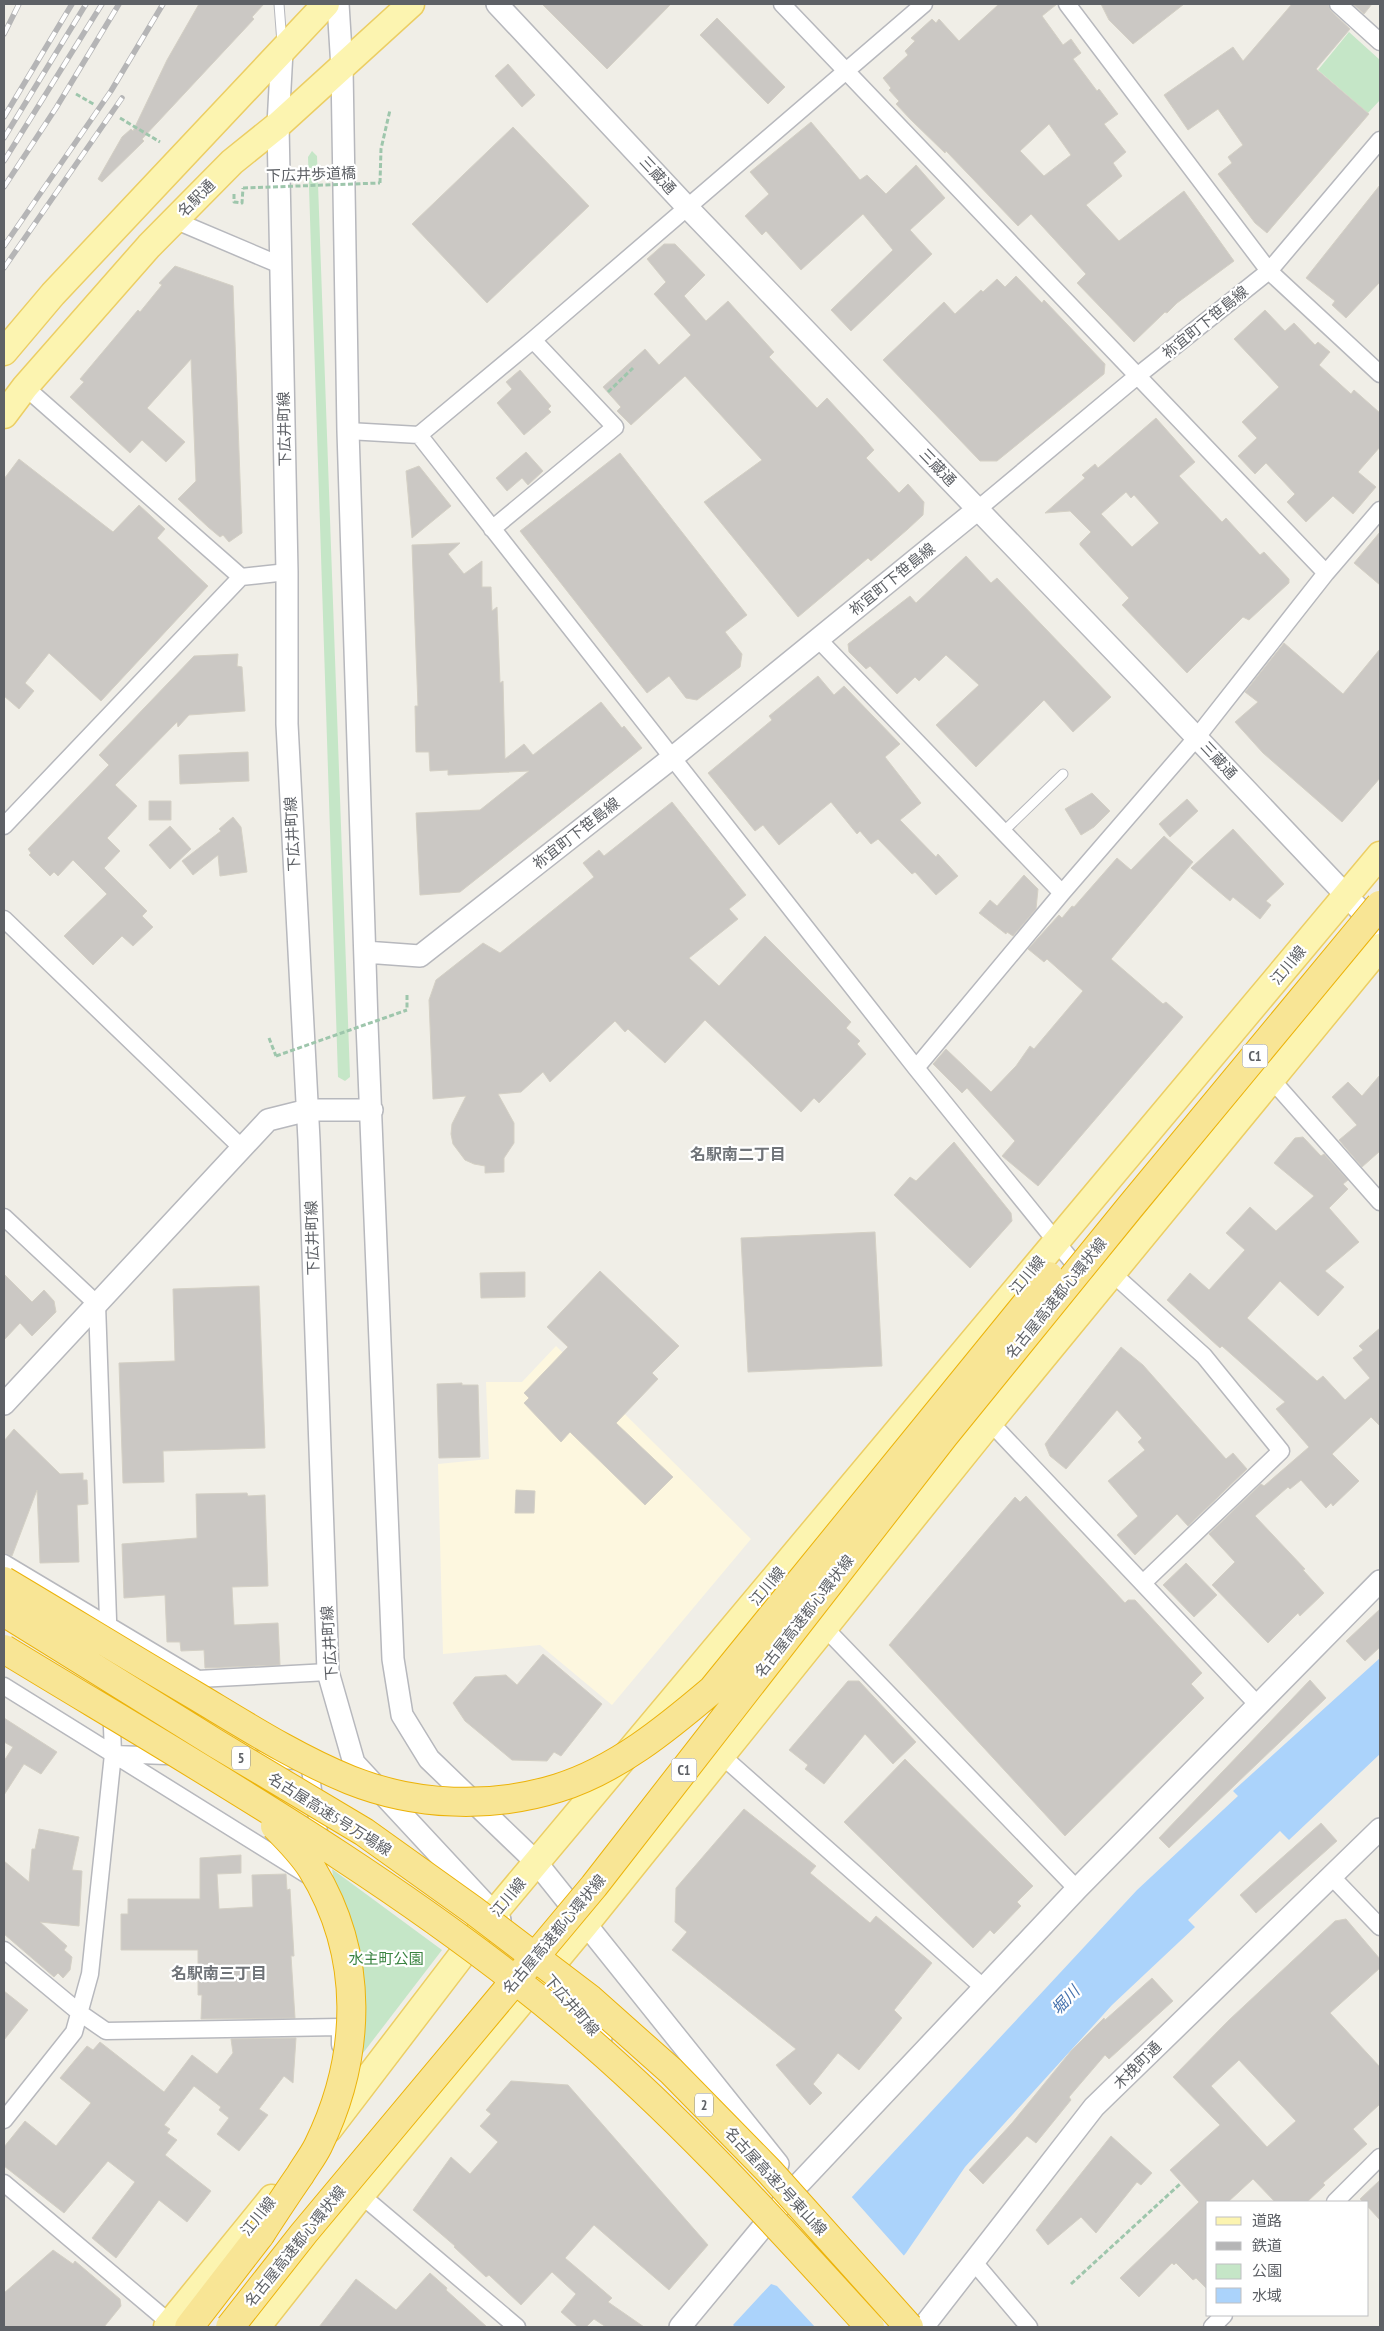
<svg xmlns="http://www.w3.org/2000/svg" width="1384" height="2331" font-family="'PT Sans Narrow','Noto Sans JP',sans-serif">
  <rect width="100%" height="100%" fill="#f0eee7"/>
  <path fill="#fdf7df" d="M556,1346l195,193 -139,166 -72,-60 -97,9 -5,-190 51,-5 -3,-77h36z"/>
  <path fill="#c5e6c7" d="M1349,32l31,28v40l-12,13 -50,-43z
    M312,151l5,5 33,921 -5,4 -7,-4 -30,-920z
    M332,1869l110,81 -82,107z"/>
  <path fill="#abd3fb" d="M1380,1658v96l-91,86 -9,-9 -92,89 7,7 -83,78 -147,162 -59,86 -64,74h-107l-2,-2 404,-435 101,-94 -5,-5z"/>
  <path fill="#f0eee7" d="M850,2195l56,63 -60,69h-31l-38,-41 -9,-3z"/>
  <path fill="#cbc8c4" stroke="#d4d0c5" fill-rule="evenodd" d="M199,4h65l-12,13 2,2 -112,120 2,2 -42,41 -4,-3 24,-42 9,-8 2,2 34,-71z
    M542,4h129l-64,65z
    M999,4h58l-15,12 21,29 8,-6 10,14 -8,6 24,32 2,-2 19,25 -14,10 22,28 -13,11 9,13 -36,29 33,36 65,-50 50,70 -57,42 -10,10 -2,-1 -31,30 -57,-59 9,-9 -55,-60 -13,12 -72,-75 -1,2 -34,-33 -15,-16 3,-3 -10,-11 2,-2 -8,-10 25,-23 -3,-4 10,-10 -4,-3 21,-19 4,4 3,-4 20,22zM1049,124l22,31 -27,21 -24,-25z
    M1101,4h83l-51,40 -24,-24z
    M1292,4h36l3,7 19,18 -34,40 53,45 -102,119 -12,-10 -37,-49 14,-11 -4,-6 15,-12 -25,-36 -30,21 -24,-35 69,-48 10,14z
    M1353,4h19l-8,10z
    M717,18l68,69 -17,17 -68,-69z
    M508,64l27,31 -13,12 -27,-31z
    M811,122l49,58 7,-5 19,19 30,-29 29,33 -35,32 22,24 -81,77 -20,-21 62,-60 -30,-36 -62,56 -35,-39 -4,4 -17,-19 24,-22 -19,-22z
    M513,127l76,79 -102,97 -75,-79z
    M1380,185v97l-34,36 -14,-13 3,-4 -29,-23z
    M664,244h11l30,31 -21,21 22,25 22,-20 46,51 -5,5 48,51 10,-10 35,38 12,14 -8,8 33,35 9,-9 16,18 -1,13 -15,14 -37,32 -3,-3 -70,59 -94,-115 58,-42 -77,-84 -54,49 -14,-14 4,-4 -18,-20 42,-38 14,16 32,-30 -37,-41 12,-12 -19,-23z
    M175,266l58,20 9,247 -13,9 -6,-7 -3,2 -12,-10 -30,-28 18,-18 -5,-122 -44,49 38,34 -19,20 -24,-22 -12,13 -60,-56 14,-15 -4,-3 58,-69 2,2 22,-27 -3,-2z
    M1016,276l26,27 2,-3 61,64 -1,10 -107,87h-17l-97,-101 61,-58 11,12 26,-24 2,2 14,-13 8,8z
    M1265,310l20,21 9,-8 21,22 3,-3 12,10 -11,13 32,29 3,-4 26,23v34l-22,25 18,15 -23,27 -20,-18 -27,26 -19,-20 8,-8 -29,-31 -11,11 -17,-18 19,-18 -15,-16 37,-35 -45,-48z
    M520,370l31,36 -3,3 3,3 -27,23 -27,-32 15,-14 -6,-7z
    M1156,418l39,44 -16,14 43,46 4,-4 34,37 4,-3 25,27v4l-40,37 -6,-3 -56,56 -65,-68 7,-7 -49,-53v-2l11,-11 -21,-21 -25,2 40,-35 -3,-3 13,-11 3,4zM1126,492l5,6 3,-3 25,28 -27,24 -31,-33z
    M526,452l17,19 -15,14 -6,-7 -15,13 -11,-13z
    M620,453l127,162 -22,17 17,22 -2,13 -43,33 -11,-2 -17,-22 -22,17 -127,-162z
    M19,459l94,73 26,-27 26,24 -8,9 51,48 -107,115 -52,-48 -24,30 9,8 -15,18 -15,-13v-217z
    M419,466l32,40 -39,32 -6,-67z
    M1380,532v53l-26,-22z
    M460,543l-12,11 16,20 18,-13v26h9l1,24 5,-4 3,76 3,-2 2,78 19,-15 9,11 68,-53 21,26 2,-2 18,22 -182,144 -40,3 -4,-82 64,-3 49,-39 -81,4v-5l-18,1 -1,-19h-13l-1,-46h3l-6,-161z
    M966,556l25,27 6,-5 114,119 -38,35 -29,-32 -68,67 -40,-42 43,-40 -33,-30 -27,26 -4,-4 -18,17 -27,-28 -4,3 -17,-17 -1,-8 62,-48 6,7z
    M1284,643l59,51 37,-45v129l-38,44 -79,-69 -28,-31 23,-20 -13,-10z
    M238,654l-1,12 5,1 3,44 -56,4 -11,12 -1,-5 -62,63 22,21 -30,32 13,13 -16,17 43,43 -5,5 11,11 -20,19 -11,-10 -29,29 -29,-29 43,-42 -34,-34 -15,16 -4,-4 -4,4 -21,-21 2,-2 -3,-4 81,-84 -10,-10 95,-99z
    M818,676l16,19 10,-9 56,58 -15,13 36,46 -21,17 36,37 2,-3 20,22 -22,19 -21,-23 -3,2 -34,-35 -7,5 -11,-13 -3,3 -26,-32 -52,43 -16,-20 -8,6 -47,-58 64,-53 -3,-4z
    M248,752l1,29 -69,3 -1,-29z
    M1092,793l18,18 -16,16 -13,8 -16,-26z
    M1187,799l11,12 -28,26 -11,-13z
    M149,801h22v19h-22z
    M672,802l74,93 -17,14 9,10 -49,39 30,28 46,-50 86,86 -5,6 14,13 -3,3 9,10 -47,49 -5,-5 -13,14 -96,-92 -40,43 -37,-34 -3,3 -10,-11 -65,61 -7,-10 -22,20 -23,2 16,29v20l-10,15v14l-19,1v-7l-11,-2 -9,-4 -12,-16 -2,-10 1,-10 14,-28 -33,3 -4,-99 7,-20 47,-37 17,10 94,-76 -11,-14 16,-13 5,6z
    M233,817l8,10 6,45 -27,4 -2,-21 -25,20 -11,-14 39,-30 -2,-2z
    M170,826l21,23 -21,20 -21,-24z
    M1233,829l51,55 -18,17 5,4 -11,14 -27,-22 -3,4 -39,-33z
    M1164,836l29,26 -82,97 52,45 3,-2 17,15 -145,169 -36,-30 13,-15 -48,-53 -5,5 -29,-29 13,-15 45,43 25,-26 14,-20 4,3 49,-58 -36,-32 -3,3 -16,-13 31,-34 3,3 10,-12 2,1 43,-49 14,12z
    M1024,875l14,14 -2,20 -23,27 -6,-4 -1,2 -27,-21 11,-13 7,6z
    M1380,1075v76l-18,16 -23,-27 18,-15 -25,-28 16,-15 14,14z
    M1303,1137l18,19 3,-2 24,26 -5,4 5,5 -19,19 30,34 -34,29 19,16 -26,29 -38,-35 -33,37 70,63 6,-5 22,24 25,-22 -17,-20 10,-8 -4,-4 21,-18v98l-9,-9 -39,37 27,27 -26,25 -2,-3 -5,5 -25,-28 -11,9 -2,-2 -33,29 50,53 -2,1 21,23 -24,23 -2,-3 -30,30 -56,-58 23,-23 -26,-28 52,-50 3,2 45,-39 -33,-38 9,-7 -63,-56 -2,2 -53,-48 23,-27 19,17 36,-40 -19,-17 24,-26 26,24 38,-35 -40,-33 21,-25z
    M954,1142l57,71 1,8 -42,47 -76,-73 16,-18 6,4z
    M875,1232l7,134 -134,6 -7,-134z
    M600,1271l79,75 -27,27 6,6 -42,44 57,54 -28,28 -75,-73 -9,10 -37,-39 5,-5 -5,-5 44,-46 -21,-20z
    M525,1272v25l-44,1 -1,-25z
    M4,1274l28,28 12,-12 10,11 2,11 -24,24 -12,-13 -16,17z
    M259,1286l6,162 -102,3 1,31 -41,1 -4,-120 56,-2 -2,-72z
    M1121,1347l22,18 83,94 7,-6 14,16 -59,57 -11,-12 -42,41 -18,-20 21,-19 -30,-35 37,-31 -7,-8 4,-4 -25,-28 -51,59 -16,-13 -5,-12z
    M462,1383v2h16l2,72 -41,1 -2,-74z
    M14,1429l46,45 23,-1v7h4l1,24 -11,1 2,57 -39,1 -3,-73 -25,66 -8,-3v-112z
    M516,1490l19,1 -1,22h-19z
    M247,1493l1,3 17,-1 3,91 -36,1 2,38 44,-2 2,42 -75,3 -1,-18 -23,1 -1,-9h-13l-2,-47 -41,3 -2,-54 75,-6 -1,-44z
    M1026,1496l99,107 3,-3h7l67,73 -11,11 13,14 -139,138 -176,-191 126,-148 5,5z
    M1186,1563l31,32 -23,22 -31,-32z
    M1380,1609v38l-15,14 -19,-20z
    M543,1654l59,50 -41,52 -7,-4 -7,9 -35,-1 -47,-39 -12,-18 22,-26 31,-2 11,10z
    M1310,1680l16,18 -157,150 -10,-10z
    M848,1681h11l57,61 -23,22 -28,-30 -41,50 -19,-15 3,-4 -19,-15z
    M4,1718l53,34 -16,22 -17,-10 -20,31v-34l9,-14 -9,-5z
    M905,1759l128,127 -16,16 4,4 -27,28 -4,-4 -17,18 -129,-126z
    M744,1809l72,57 -6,7 60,50 6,-7 56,47 -38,47 8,8 -43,52 -21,-17 -25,31 9,9 -12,12 -34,-40 20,-16 -124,-99 15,-18 -12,-10 1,-34z
    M1321,1823l16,18 -81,72 -16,-18z
    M39,1829l40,8 -7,33 10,1 -3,55 -39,-4 27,24 -3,4 8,7 -2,13 -7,8 -5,-5 -4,4 -50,-43v-73l25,21 3,-33h3z
    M241,1855v18l-24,1 2,35 34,-2 -1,-32 34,-1 1,16 3,-1 4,67h-3l4,62 -94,1 1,-24h-4v-45h-77v-36h7v-15h72v-41z
    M1346,1919l34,40v9l-50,45 50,54v37l-27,25 14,15 -44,39 2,2 -18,17h-32l-22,-23 -25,23h-20v88l-12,-12 -3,2 -17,-17 -2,2 -2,-2 -33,34 -19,-19 79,-76 -29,-32 50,-45 -47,-48 56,-57 106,-99zM1239,2060l57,61 -29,26 -56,-61z
    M1152,1978l21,23 -64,58 -4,-4 -36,42 2,3 -35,43 -9,-7 -44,48 -14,-14 43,-47 59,-72 33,-33 1,2z
    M4,1991l24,19 -24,30z
    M296,2038l-3,45 -9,-7 -25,33 9,6 -29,36 -22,-17 12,-16 -10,-8 2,-3 -27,-21 -30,39 6,4 -3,4 10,7 -12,15 46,36 -24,31 -28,-22 -43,58 -24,-20 43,-56 -27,-21 -44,52 -60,-47v-19l21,-26 31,25 35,-43 -31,-25 27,-32 6,4 7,-8 64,50 28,-37 25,19 16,-21 -2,-14z
    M511,2081l57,4 140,160 -39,45 -75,-65 -29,33 47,40 -4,4 36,25h-38l-12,-8 -8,8h-8l-17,-15 15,-18 -24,-22 -31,33 -32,-30 -3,2 -32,-30 1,-1 -42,-36 38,-53 19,17 28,-32 -18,-16 11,-12 -5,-4z
    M1111,2136l41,37 -11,12 -4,-3 -41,51 -15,-16 -33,28 -12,-15z
    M1380,2180v40l-12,-13v-5h-5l-3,-3z
    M53,2250l20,14 2,-3 45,38 1,7 -17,21h-100v-34z
    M430,2273l17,15 -1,2 41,37h-168l37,-48 40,31z"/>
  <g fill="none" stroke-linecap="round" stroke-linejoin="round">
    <defs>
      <path id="service" d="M279,4l3,39
        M1003,832l60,-58"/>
      <path id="minor" d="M782,4l544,569
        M1067,4l202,267 111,103
        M1338,4l42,38
        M174,220l106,45
        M25,387l216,190
        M348,431l71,4 114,-95 391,-336
        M419,435l497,633 168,208
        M978,509l158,-132 133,-106 111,-131
        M492,529l123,-102 -82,-87
        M818,639l244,254
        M4,826l237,-249 46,-5
        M4,919l238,229
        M916,1068l146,-175 135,-156 129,-164 54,-63
        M1272,1080l108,122
        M4,1217l93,87 12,344
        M1112,1273l92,83 77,95 -138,132
        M990,1422l267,282
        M4,1563l194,116 130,-7
        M824,1627l253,262
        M4,1686l308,192
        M114,1754l185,7
        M721,1755l263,233
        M309,1762l12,84
        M1331,1876l49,51
        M4,1950l76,63 26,18 234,-4v18
        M4,2120l70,-88 16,-58 23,-220 -3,-81
        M4,2183l166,140
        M361,2195l156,132
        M1335,2202l45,-45
        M973,2261l56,66
        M1212,2327l12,-12"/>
      <path id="tertiary" d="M338,4l4,64 6,363 19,593 26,635 9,56 27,44 107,103 242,302
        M497,4l190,203 456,474 237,250
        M282,51l-4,74 9,447v152l22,416 19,532 26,91 146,157
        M365,952l55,4 252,-198 306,-249
        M4,1404l264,-284 40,-10h64
        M545,1975l56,63
        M680,2327l116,-140 281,-298 303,-308
        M923,2327l171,-220 286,-278"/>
      <path id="primary" d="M4,352l49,-58 273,-290
        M4,415l21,-28 124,-141 83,-84 46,-37 133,-121
        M329,2129l165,-216 886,-1058
        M167,2327l105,-129
        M257,2327l104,-132 224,-270 405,-503 390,-475"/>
      <path id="motorway" d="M189,2327l71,-92"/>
    </defs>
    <use href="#service" stroke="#b7b8bd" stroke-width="11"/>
    <use href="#minor" stroke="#b7b8bd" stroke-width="19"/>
    <use href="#tertiary" stroke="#b7b8bd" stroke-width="24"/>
    <use href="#primary" stroke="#ecce64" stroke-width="29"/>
    <use href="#motorway" stroke="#ecb30a" stroke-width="30"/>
    <path stroke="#9ec6ac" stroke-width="3" stroke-dasharray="5 2.5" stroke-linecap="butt" d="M76,94l19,11
      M120,118l40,24
      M380,183l1,-34 9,-39
      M234,194v8l8,1 1,-15
      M608,392l25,-24
      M407,995v15
      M269,1038l7,18
      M1071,2284l109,-100"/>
    <use href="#service" stroke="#fff" stroke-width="9"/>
    <use href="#minor" stroke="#fff" stroke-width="16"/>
    <use href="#tertiary" stroke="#fff" stroke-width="21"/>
    <use href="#primary" stroke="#fcf4b0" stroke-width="26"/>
    <use href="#motorway" stroke="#f8e595" stroke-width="28"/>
    <defs>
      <path id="rail" d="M4,34l15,-30
        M4,117l68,-113
        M4,138l82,-134
        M4,161l98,-157
        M4,187l52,-79 63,-104
        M4,246l107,-155 52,-87
        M4,268l118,-170"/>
    </defs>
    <use href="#rail" stroke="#b5b5b6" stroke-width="5.5"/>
    <use href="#rail" stroke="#fff" stroke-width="4" stroke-dasharray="11" stroke-linecap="butt"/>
    <defs>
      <path id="motorway-bridge" d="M4,1581c64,38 127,77 192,115 50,30 100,62 154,84 65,26 141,29 208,8 58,-18 108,-59 154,-98l337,-414
        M4,1612l211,131 149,89 109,78 117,89 81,72 99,101 139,155
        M4,1649c194,118 395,231 569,378 108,91 202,196 297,300
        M260,2235c13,-20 26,-40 40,-60 6,-10 13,-19 18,-29 44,-90 47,-190 -6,-277 -10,-16 -24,-30 -37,-43
        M230,2327l74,-94 290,-347 350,-450 186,-229 250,-302"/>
    </defs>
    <use href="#motorway-bridge" stroke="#ecb30a" stroke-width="30" stroke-linecap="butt"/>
    <path stroke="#9ec6ac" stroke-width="3" stroke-dasharray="5 2.5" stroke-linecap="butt" d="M243,188l137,-5
      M276,1056l131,-46"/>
    <use href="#motorway-bridge" stroke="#f8e595" stroke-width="28"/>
  </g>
  <g text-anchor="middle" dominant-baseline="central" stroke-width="4.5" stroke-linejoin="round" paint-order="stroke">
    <g fill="#fff" stroke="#8e9094" stroke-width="1">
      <rect x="1242.5" y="1044.5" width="25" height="23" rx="4"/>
      <rect x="232" y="1746.5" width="18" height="23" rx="4"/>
      <rect x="671.5" y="1758.5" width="25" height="23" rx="4"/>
      <rect x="695" y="2093.5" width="18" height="23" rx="4"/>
    </g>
    <g font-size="14" font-weight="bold" fill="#5e6166">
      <text x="1255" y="1056">C1</text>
      <text x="241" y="1758">5</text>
      <text x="684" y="1770">C1</text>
      <text x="704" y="2105">2</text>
    </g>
    <g font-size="15" fill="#5e6166" stroke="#fff">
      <text transform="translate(311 174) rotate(-2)">下広井歩道橋</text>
      <text transform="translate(658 175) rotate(47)">三蔵通</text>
      <text transform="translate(196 198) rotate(-45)">名駅通</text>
      <text transform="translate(1205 322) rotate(-39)">祢宜町下笹島線</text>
      <text transform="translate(284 429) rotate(-91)">下広井町線</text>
      <text transform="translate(938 467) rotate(46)">三蔵通</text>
      <text transform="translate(892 579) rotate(-39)">祢宜町下笹島線</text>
      <text transform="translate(1219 760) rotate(47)">三蔵通</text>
      <text transform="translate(576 833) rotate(-38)">祢宜町下笹島線</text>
      <text transform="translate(292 834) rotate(-93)">下広井町線</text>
      <text transform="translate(1288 965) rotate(-50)">江川線</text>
      <text transform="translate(312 1238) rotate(-92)">下広井町線</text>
      <text transform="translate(1027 1275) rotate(-50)">江川線</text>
      <text transform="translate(1056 1298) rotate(-51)">名古屋高速都心環状線</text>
      <text transform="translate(767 1586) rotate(-50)">江川線</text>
      <text transform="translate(804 1616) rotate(-52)">名古屋高速都心環状線</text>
      <text transform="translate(329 1643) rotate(-94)">下広井町線</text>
      <text transform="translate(330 1814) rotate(32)">名古屋高速5号万場線</text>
      <text transform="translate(508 1897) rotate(-50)">江川線</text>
      <text transform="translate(554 1934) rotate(-50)">名古屋高速都心環状線</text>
      <text transform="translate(572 2005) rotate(49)">下広井町線</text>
      <text transform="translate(1137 2065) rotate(-45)">木挽町通</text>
      <text transform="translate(776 2181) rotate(47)">名古屋高速2号東山線</text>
      <text transform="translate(258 2216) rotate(-51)">江川線</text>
      <text transform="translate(295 2246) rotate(-51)">名古屋高速都心環状線</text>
    </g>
    <g font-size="15" fill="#398340" stroke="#fff">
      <text x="386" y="1958">水主町公園</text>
    </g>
    <g font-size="16" font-weight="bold" fill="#6f7378" stroke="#fff">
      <text x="738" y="1154">名駅南二丁目</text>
      <text x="219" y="1973">名駅南三丁目</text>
    </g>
    <g font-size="16" font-style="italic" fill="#4773ae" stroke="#fff">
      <text transform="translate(1065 2000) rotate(-47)">堀川</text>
    </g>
  </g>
  <rect width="1384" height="2331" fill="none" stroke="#5e6166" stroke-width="10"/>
  <rect x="1206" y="2201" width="162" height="115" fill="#ffffff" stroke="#bfc0c2"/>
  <rect x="1216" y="2217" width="25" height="8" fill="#fcf4b0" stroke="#bfc0c2"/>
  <text x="1252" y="2226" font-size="15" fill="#5e6166">道路</text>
  <rect x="1216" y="2242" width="25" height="8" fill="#b5b5b6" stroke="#bfc0c2"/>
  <text x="1252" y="2251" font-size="15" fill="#5e6166">鉄道</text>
  <rect x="1216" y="2264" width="25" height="15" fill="#c5e6c7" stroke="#bfc0c2"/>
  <text x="1252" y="2276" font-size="15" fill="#5e6166">公園</text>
  <rect x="1216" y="2288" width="25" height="15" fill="#abd3fb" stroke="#bfc0c2"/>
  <text x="1252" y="2301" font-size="15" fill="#5e6166">水域</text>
</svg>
